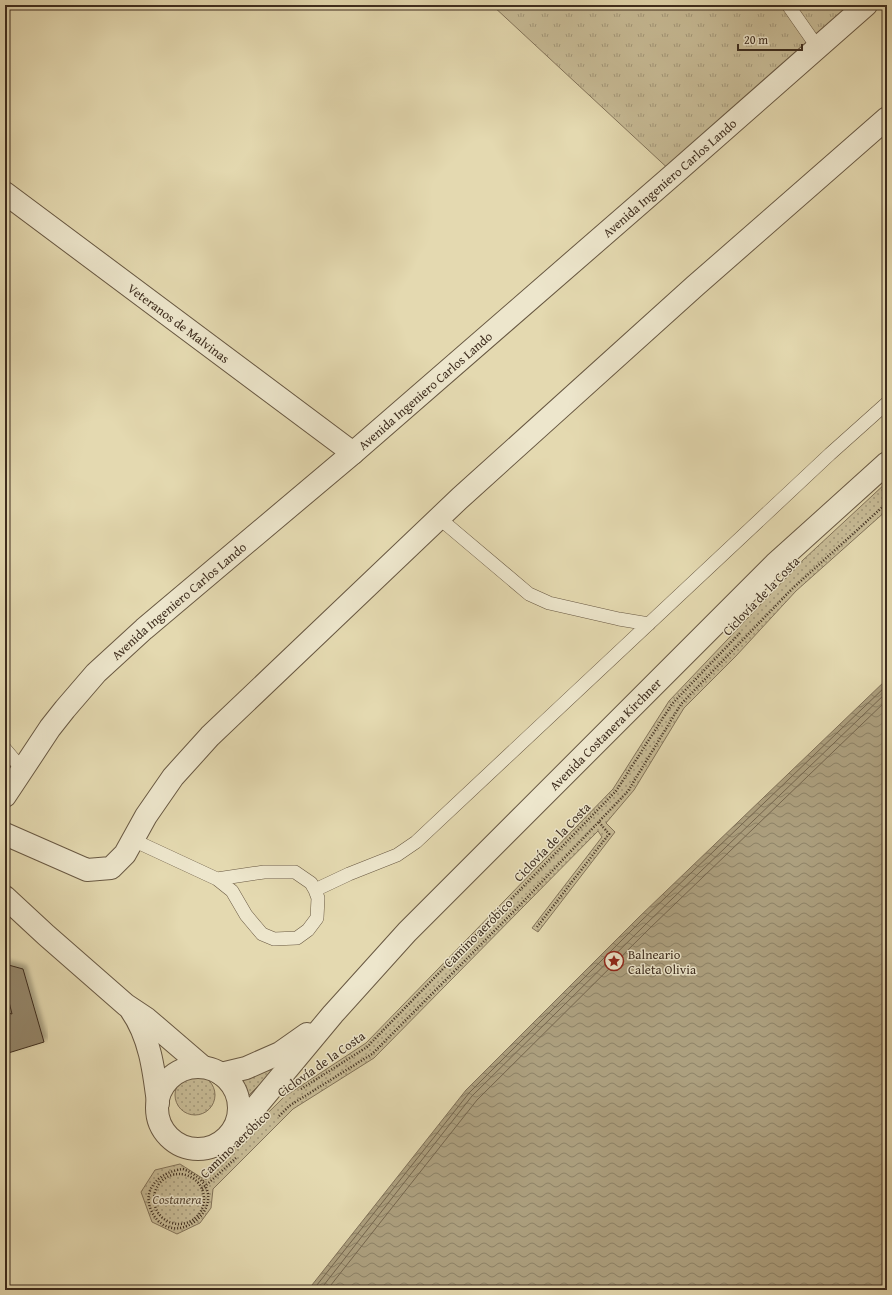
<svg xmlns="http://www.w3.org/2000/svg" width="892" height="1295" font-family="'Gentium Book Plus',serif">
  <defs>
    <pattern id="grass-tufts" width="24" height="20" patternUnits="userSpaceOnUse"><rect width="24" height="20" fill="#c8bc97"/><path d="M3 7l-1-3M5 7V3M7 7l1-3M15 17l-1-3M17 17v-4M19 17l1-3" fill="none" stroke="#a4997b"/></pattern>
    <pattern id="park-dots" width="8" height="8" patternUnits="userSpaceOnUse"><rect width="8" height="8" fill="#c8bc97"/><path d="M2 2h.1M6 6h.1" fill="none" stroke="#a4997b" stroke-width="1.8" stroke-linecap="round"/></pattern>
    <pattern id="water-waves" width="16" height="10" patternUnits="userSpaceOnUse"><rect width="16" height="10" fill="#ac9f7e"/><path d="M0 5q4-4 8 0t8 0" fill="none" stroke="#8d8267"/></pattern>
    <filter id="shadow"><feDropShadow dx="3.5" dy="-3.5" stdDeviation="2" flood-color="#0004"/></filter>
  </defs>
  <rect width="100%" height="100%" fill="#e4d9b0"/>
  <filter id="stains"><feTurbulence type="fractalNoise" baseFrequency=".005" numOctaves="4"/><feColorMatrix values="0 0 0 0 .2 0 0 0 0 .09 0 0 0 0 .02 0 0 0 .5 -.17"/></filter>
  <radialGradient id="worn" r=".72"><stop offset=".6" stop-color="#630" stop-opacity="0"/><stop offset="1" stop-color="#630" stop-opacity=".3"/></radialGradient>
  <path fill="url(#grass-tufts)" stroke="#83745a" d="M492,5h374l-192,169z"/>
  <path fill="url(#park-dots)" stroke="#83745a" d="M887,482v28l-91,81 -60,65 -52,52 -50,82 -28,33 9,9 -77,100 -6,-4 70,-91 -4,-6 -224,227 -81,51 -80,80 -2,19 -11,15 -23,11 -25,-12 -11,-30 14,-22 25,-6 22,14 82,-81 82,-54 247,-254 56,-88 134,-141z
    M280,1064l-35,35 -4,-17 -7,-5c19,1 29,-5 46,-13z
    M175 1095a20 20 0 1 1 40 0a20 20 0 1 1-40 0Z"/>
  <path fill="url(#water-waves)" stroke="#807158" d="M887,679v611h-579l158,-200 173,-173z"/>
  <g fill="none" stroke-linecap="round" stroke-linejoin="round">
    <path stroke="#75664e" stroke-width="1" d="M313,1290l156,-197 173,-173 245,-235
      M320,1290l152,-194 174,-172 241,-232
      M327,1290l150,-190 173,-172 237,-228"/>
  </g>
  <path fill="#94866a" stroke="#3e2d1e" filter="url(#shadow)" d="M5,964l18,5 21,73 -39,12v-42l7,2 -7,-28z"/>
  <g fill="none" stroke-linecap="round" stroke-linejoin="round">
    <defs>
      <path id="service" d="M788,5l30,43
        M439,518l90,76 20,9 70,16 30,5
        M5,749l17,20
        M133,840l84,39 15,12 14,24 16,19 12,5 23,-1 11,-8 9,-12 1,-20 -3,-8 -4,-7 -16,-11h-31l-47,7
        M315,890l34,-16 48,-19 19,-13 414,-388 57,-51"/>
      <g id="minor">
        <path id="s1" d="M5,193l348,260"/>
        <path d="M5,834l82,36 24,-2 14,-14 21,-38 27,-39 37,-41 250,-238 235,-212 192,-168"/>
      </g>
      <g id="tertiary">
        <path id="s2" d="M5,796l45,-68 15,-19 31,-36 48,-44 209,-176 321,-279 192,-169"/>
        <path d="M5,897l41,38 80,70 21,14 56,48"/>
        <path d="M131,1010c19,27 23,61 27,93"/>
        <circle cx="198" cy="1108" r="41"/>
        <path d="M221,1074l25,-6 34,-15 27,-19"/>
        <path id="s3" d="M229,1136l20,-21 84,-101 74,-82 368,-368 112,-101"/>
      </g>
    </defs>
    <use href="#service" stroke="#685842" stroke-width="14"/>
    <use href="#minor" stroke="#685842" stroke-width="24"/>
    <use href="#tertiary" stroke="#685842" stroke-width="24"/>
    <path stroke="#3e2d1e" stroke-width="2.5" stroke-dasharray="1 2" stroke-linecap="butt" d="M537,927l72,-93 -11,-13
      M301,1089l66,-42 249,-256 56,-87 68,-71
      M279,1116l10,-10 83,-52 148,-149 108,-114 53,-87 111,-115 95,-86
      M183,1169c63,25 -9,91 -32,41 -10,-23 12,-39 32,-41z
      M154 1199a25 25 0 1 1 50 0a25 25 0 1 1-50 0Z
      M203,1181l24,-24
      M202,1189l35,-32"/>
    <use href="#service" stroke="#ede6cc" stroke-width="13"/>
    <use href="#minor" stroke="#ede6cc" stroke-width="22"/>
    <use href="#tertiary" stroke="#ede6cc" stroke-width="22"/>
  </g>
  <defs>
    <symbol id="sight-ring" viewBox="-11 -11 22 22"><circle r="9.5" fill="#ede6cc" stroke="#8f2418" stroke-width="1.5"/><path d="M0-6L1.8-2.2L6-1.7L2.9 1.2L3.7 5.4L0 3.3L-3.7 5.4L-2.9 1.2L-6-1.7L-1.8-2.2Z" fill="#8f2418"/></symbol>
  </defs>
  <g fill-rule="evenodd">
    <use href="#sight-ring" x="603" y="950" width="22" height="22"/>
  </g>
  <g text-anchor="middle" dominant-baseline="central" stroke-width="3" stroke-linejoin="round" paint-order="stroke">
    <g font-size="13" fill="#3e2d1e" stroke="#ede6cc">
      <text stroke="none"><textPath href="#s2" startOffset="911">Avenida Ingeniero Carlos Lando</textPath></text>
      <text stroke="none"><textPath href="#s1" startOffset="217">Veteranos de Malvinas</textPath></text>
      <text stroke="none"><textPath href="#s2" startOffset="587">Avenida Ingeniero Carlos Lando</textPath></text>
      <text transform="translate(761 596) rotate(-46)">Ciclovía de la Costa</text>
      <text stroke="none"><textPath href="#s2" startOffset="263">Avenida Ingeniero Carlos Lando</textPath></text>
      <text stroke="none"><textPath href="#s3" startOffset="551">Avenida Costanera Kirchner</textPath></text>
      <text transform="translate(552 842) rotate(-46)">Ciclovía de la Costa</text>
      <text transform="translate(478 933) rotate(-45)">Camino aeróbico</text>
      <text transform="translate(321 1064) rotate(-35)">Ciclovía de la Costa</text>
      <text transform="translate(235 1144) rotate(-44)">Camino aeróbico</text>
    </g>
    <g font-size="13" fill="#3e2d1e" stroke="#ede6cc" text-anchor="start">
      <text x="628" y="954">Balneario<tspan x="628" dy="15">Caleta Olivia</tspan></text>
    </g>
    <g font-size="13" font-style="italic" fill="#5a4a36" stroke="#ede6cc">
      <text x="177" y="1199">Costanera</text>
    </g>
  </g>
  <rect width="892" height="1295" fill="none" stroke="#e4d9b0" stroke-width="20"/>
  <rect x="6" y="6" width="880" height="1283" fill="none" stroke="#3e2d1e" stroke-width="2"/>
  <rect x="10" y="10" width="872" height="1275" fill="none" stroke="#3e2d1e"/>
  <path d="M738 44v6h64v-6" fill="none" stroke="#3e2d1e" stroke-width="2"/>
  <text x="744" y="44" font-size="12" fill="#3e2d1e" stroke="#ede6cc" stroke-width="3" paint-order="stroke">20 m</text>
  <rect width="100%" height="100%" filter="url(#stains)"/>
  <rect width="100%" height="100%" fill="url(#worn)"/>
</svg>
